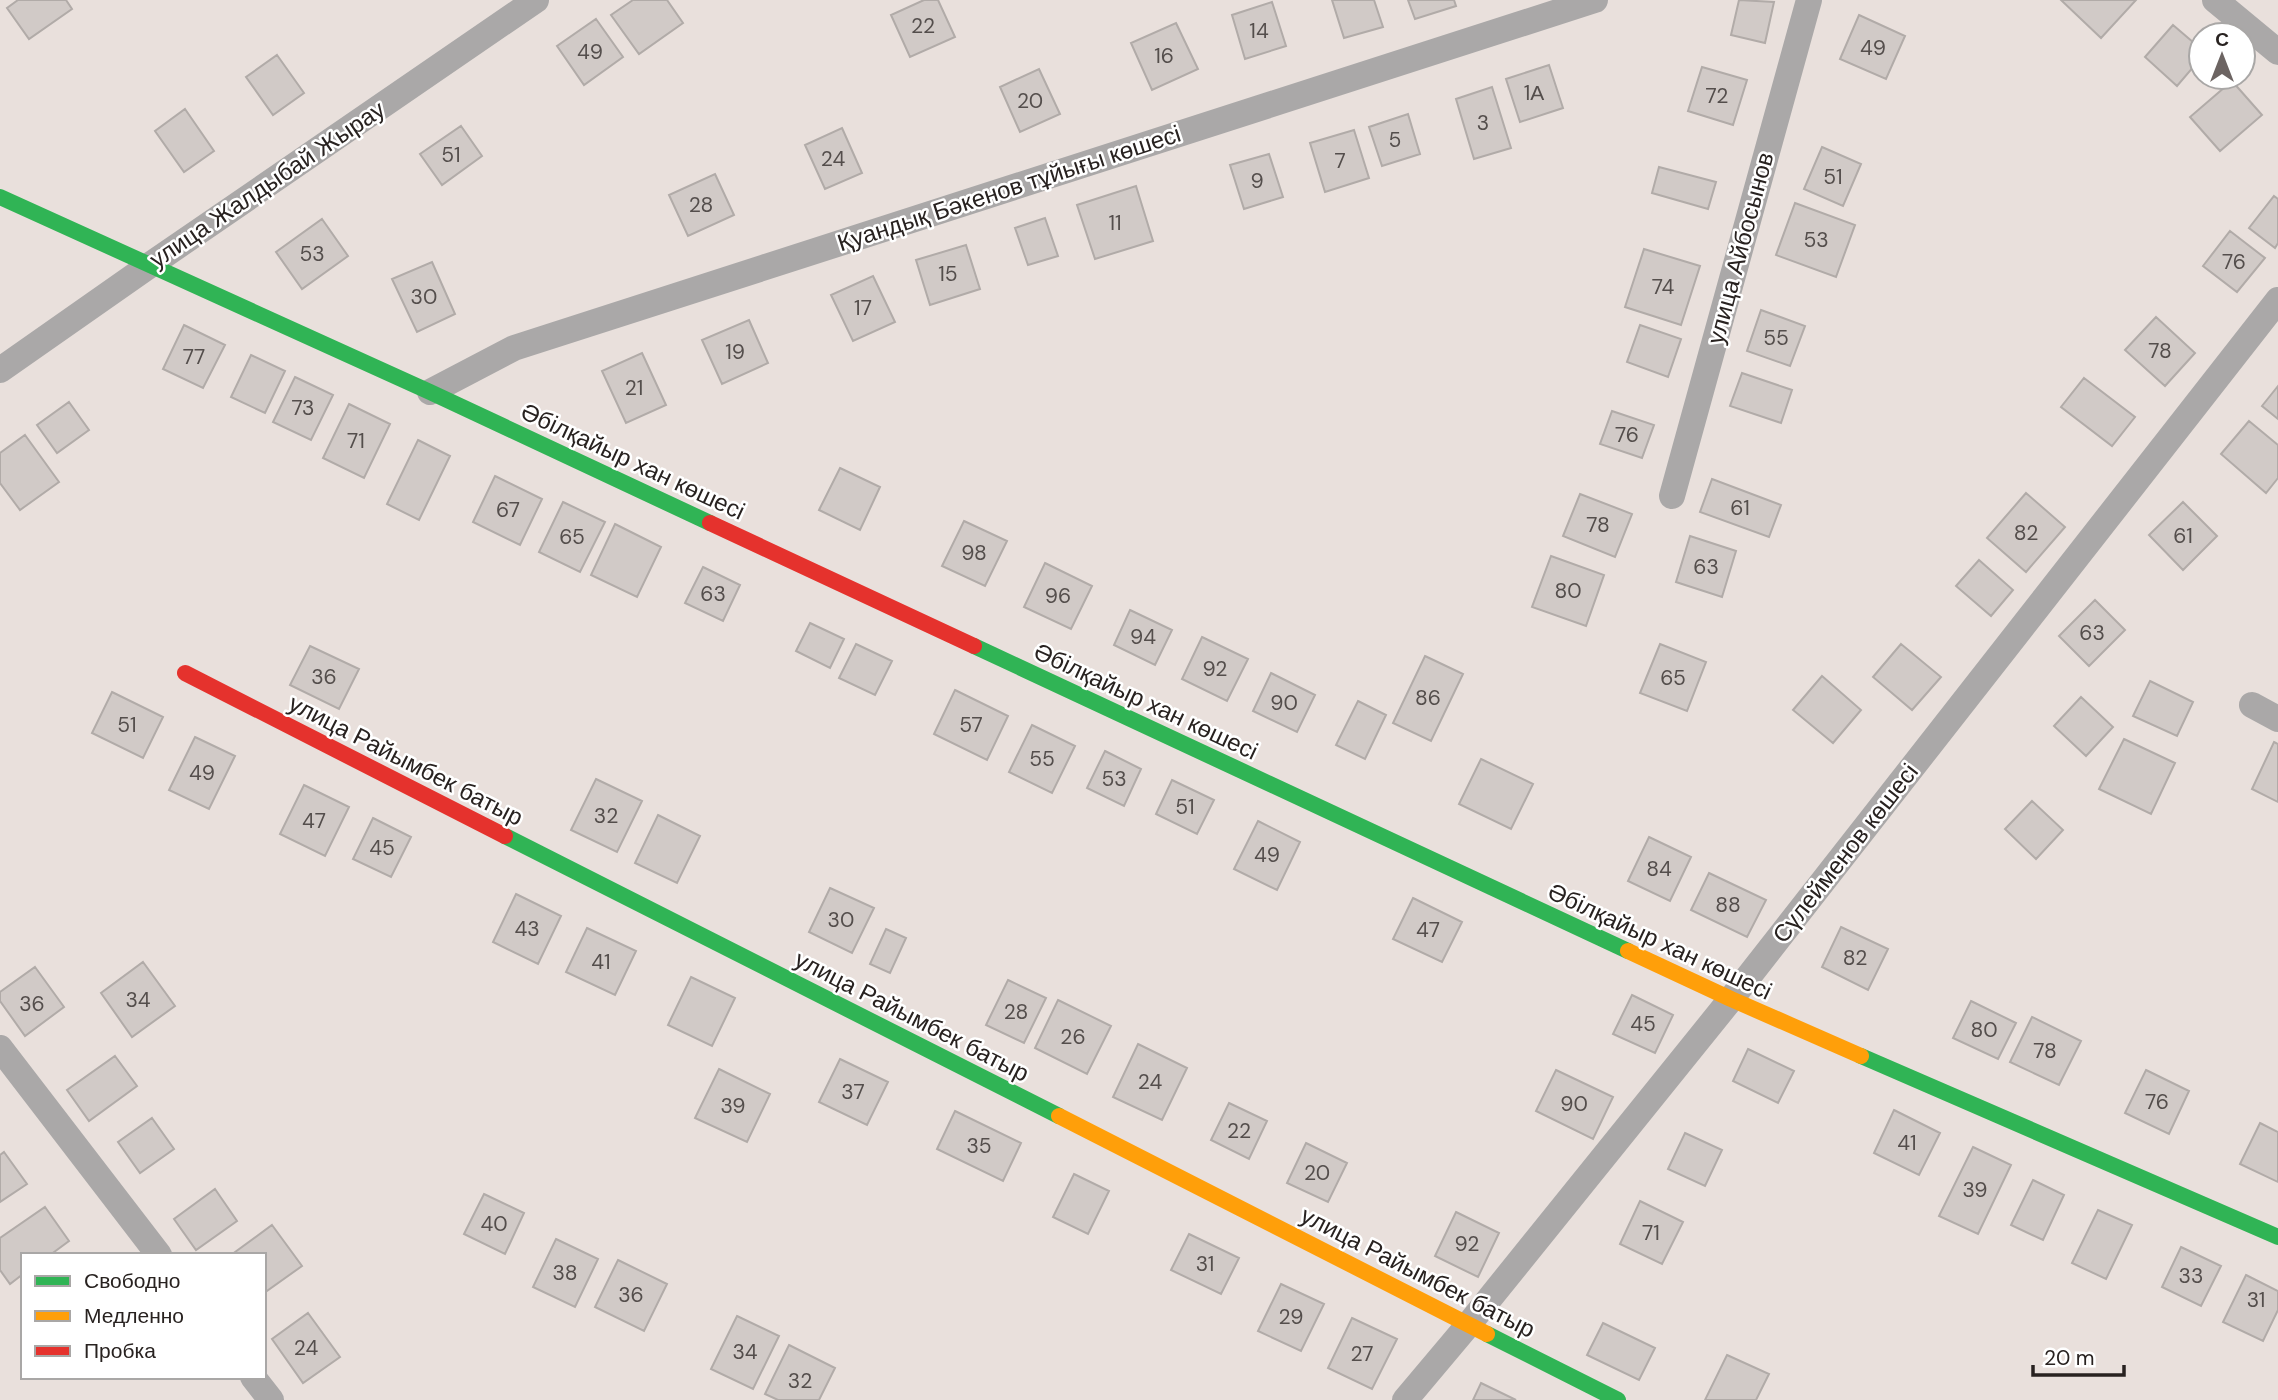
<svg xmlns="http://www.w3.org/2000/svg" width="2278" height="1400" font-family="'DM Sans',sans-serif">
  <rect width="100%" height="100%" fill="#e9e0dc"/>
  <path fill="#d1cac7" stroke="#b1aba8" stroke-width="2" d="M18,0h48l6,9 -43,30 -22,-31z
    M633,0h34l16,23 -44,31 -28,-39z
    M924,0h14l17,37 -45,20 -19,-42z
    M1332,0h42l9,27 -39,11z
    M1408,0h46l2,6 -41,13z
    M1739,0l35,2 -9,41 -34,-8z
    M2061,0h75l-35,38z
    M1272,2l14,44 -41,13 -13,-44z
    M1859,15l46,21 -19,43 -46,-20z
    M596,19l27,38 -39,28 -27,-39z
    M1176,23l22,46 -46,21 -21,-47z
    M2173,25l28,24v9l-24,28 -32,-29z
    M277,55l27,38 -31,22 -27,-38z
    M1549,65l14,43 -43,14 -14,-43z
    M1702,67l45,13 -14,45 -45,-14z
    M1039,69l21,45 -40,18 -20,-45z
    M2232,81l30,34 -42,36 -30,-34z
    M1492,87l19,61 -37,11 -18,-60z
    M185,109l29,42 -30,21 -29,-41z
    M1408,114l12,40 -38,12 -13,-39z
    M461,126l21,30 -40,29 -22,-31z
    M842,128l20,45 -37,16 -20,-44z
    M1354,130l15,48 -44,14 -15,-49z
    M1822,147l39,17 -18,42 -39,-17z
    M1269,154l14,43 -39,12 -14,-44z
    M1659,167l57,15 -8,27 -56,-16z
    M715,174l19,41 -46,21 -19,-41z
    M1136,186l17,55 -58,18 -18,-54z
    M2274,196l4,3v44l-3,5 -26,-20z
    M1795,203l60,22 -19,52 -60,-22z
    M1045,218l13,38 -30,9 -13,-37z
    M322,219l26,37 -46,33 -26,-37z
    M2230,231l35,27 -28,34 -34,-26z
    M966,245l14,44 -50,16 -14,-45z
    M1644,249l56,17 -19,59 -56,-18z
    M432,262l23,52 -38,18 -25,-53z
    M873,276l22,46 -42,19 -22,-46z
    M1761,310l44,16 -15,40 -43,-15z
    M2156,317l39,36 -30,33 -40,-36z
    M749,320l19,43 -46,21 -20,-44z
    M184,325l41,20 -22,43 -40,-19z
    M1640,325l41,14 -13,38 -41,-15z
    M642,353l24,52 -40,18 -24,-52z
    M251,355l34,16 -20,42 -34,-16z
    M1742,373l50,17 -11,33 -51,-17z
    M295,377l38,18 -22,45 -38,-18z
    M2084,378l51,39 -23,29 -51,-39z
    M2278,386v33l-16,-13z
    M69,402l20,28 -32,23 -20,-28z
    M349,404l41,20 -26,54 -41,-20z
    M1612,411l42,14 -12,33 -42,-14z
    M2249,421l29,24v33l-12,15 -45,-39z
    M25,435l34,47 -39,28 -20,-27v-30z
    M418,440l32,16 -31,64 -32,-16z
    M840,468l40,19 -20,43 -41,-20z
    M495,476l47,23 -22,46 -47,-23z
    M1712,479l69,26 -12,32 -69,-25z
    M2026,493l39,34 -39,45 -39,-34z
    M1580,494l52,20 -17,43 -52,-21z
    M563,502l42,20 -25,50 -41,-20z
    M2183,502l34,34 -34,34 -34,-35z
    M964,521l43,20 -22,45 -43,-20z
    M615,524l46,23 -24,50 -46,-22z
    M1690,536l46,15 -14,46 -46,-15z
    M1551,556l53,19 -18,51 -54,-19z
    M1979,560l34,30 -22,26 -35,-30z
    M1045,563l47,23 -21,43 -47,-22z
    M703,567l37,18 -17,36 -38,-18z
    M2095,600l30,30 -36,36 -30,-30z
    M1130,610l42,20 -17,35 -41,-20z
    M810,623l34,16 -14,29 -34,-17z
    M1202,637l46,22 -21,42 -45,-22z
    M856,644l36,17 -17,34 -36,-17z
    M1660,644l46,18 -19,49 -47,-18z
    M1901,644l40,33 -29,33 -39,-33z
    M310,646l49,23 -20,40 -49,-24z
    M1425,656l38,18 -32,67 -38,-18z
    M1271,673l44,22 -18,37 -44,-21z
    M1822,676l39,34 -28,33 -40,-33z
    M2150,681l43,21 -16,34 -44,-20z
    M955,690l53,26 -21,44 -53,-26z
    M112,692l51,25 -20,41 -51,-25z
    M2081,697l32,30 -27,29 -32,-30z
    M1358,701l28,14 -21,44 -29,-14z
    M1032,725l43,21 -23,47 -43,-21z
    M195,737l40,19 -26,53 -40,-19z
    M2124,739l51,24 -24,51 -52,-25z
    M2274,742l4,2v58l-26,-13z
    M1105,751l36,18 -17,37 -37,-18z
    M1481,759l52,25 -22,45 -52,-25z
    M596,779l46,22 -25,51 -46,-22z
    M1172,780l42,20 -17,34 -41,-20z
    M304,785l45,22 -24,49 -45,-22z
    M2032,801l31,29 -27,29 -31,-30z
    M658,815l42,21 -23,47 -42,-20z
    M373,818l38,19 -20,40 -38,-18z
    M1258,821l42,21 -23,48 -43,-21z
    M1649,837l42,20 -21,44 -42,-20z
    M1709,873l57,27 -19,37 -56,-27z
    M830,888l44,20 -22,45 -43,-21z
    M516,894l45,22 -23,48 -45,-22z
    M1413,898l49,24 -20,40 -49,-23z
    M1841,927l47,22 -20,41 -46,-23z
    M587,928l49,23 -21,44 -49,-23z
    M886,929l20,9 -16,35 -20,-9z
    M143,962l32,44 -43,31 -31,-44z
    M35,967l29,40 -39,29 -25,-35v-9z
    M691,977l44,21 -23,48 -44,-21z
    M1008,980l38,18 -22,45 -38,-18z
    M1632,995l41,20 -18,38 -42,-19z
    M1058,1000l53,26 -24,48 -52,-26z
    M1971,1001l45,22 -18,36 -45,-21z
    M2032,1017l49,24 -22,44 -49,-23z
    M1138,1044l49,24 -25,52 -49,-23z
    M1748,1049l46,22 -16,32 -45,-22z
    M115,1056l22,30 -48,35 -22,-31z
    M840,1059l48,23 -21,43 -48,-23z
    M719,1069l51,25 -23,48 -52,-24z
    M1556,1070l57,27 -20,42 -57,-28z
    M2146,1070l43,21 -20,43 -44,-21z
    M1229,1103l38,18 -18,38 -38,-19z
    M1894,1110l46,23 -21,42 -45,-22z
    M955,1111l66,32 -18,38 -66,-32z
    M152,1118l22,31 -34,24 -22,-31z
    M2260,1123l18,9v50l-38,-18z
    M1685,1133l37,17 -17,36 -37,-17z
    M1306,1143l41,20 -19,39 -41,-19z
    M1973,1147l38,18 -33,69 -39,-18z
    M4,1152l23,32 -27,18v-47z
    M1074,1174l35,17 -21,43 -35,-17z
    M2033,1180l31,15 -21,45 -32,-15z
    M215,1189l22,32 -41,29 -22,-31z
    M484,1194l40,19 -19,41 -41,-20z
    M1640,1201l43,21 -21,42 -42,-20z
    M45,1207l24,34 -19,14h-27v19l-13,10 -10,-14v-32z
    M2098,1210l34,15 -26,54 -34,-16z
    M1456,1212l43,21 -21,44 -43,-21z
    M272,1225l30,41 -38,27v-38h-33z
    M1189,1234l50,24 -18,36 -50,-24z
    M556,1239l42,20 -23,48 -42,-20z
    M2181,1247l40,19 -20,40 -39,-19z
    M618,1260l49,24 -23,47 -49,-24z
    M2246,1275l32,16v19l-15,31 -40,-19z
    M1281,1284l43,20 -23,47 -43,-20z
    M308,1313l32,44 -37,26 -31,-44z
    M737,1316l42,20 -26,53 -42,-20z
    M1352,1318l45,21 -25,50 -44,-21z
    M1603,1323l52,25 -16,32 -52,-25z
    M789,1345l46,23 -16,32h-41l-13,-6z
    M1727,1355l42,19 -13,26h-51z
    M1481,1383l35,17h-43z"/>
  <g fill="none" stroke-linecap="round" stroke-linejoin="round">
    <path stroke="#aaa8a8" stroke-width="26" d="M2215,0l63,52
      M0,370l150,-105 386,-265
      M430,392l84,-44 1081,-348
      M1672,496l137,-496
      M2252,705l26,14
      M0,1048l159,207
      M253,1377l18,23
      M1405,1400l64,-76 262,-325 547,-699"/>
    <path stroke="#30b455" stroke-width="16" d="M0,197l430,195 280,131
      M974,646l654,305
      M505,836l554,280
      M1861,1056l417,181
      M1487,1334l131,66"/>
    <path stroke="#ff9f0a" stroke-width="16" d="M1628,951l103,48 130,57
      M1059,1116l428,218"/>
    <path stroke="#e5322d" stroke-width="16" d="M710,523l264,123
      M185,673l320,163"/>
  </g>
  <g text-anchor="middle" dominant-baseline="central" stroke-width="5" stroke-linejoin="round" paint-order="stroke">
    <g font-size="21" fill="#544e4c">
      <text x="923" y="26">22</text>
      <text x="1259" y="31">14</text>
      <text x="1873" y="48">49</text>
      <text x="590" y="52">49</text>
      <text x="1164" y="56">16</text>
      <text x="1534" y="93">1А</text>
      <text x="1717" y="96">72</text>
      <text x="1030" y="101">20</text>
      <text x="1483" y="123">3</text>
      <text x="1395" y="140">5</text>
      <text x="451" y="155">51</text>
      <text x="833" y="159">24</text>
      <text x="1340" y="161">7</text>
      <text x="1833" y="177">51</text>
      <text x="1257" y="181">9</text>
      <text x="701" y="205">28</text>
      <text x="1115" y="223">11</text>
      <text x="1816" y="240">53</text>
      <text x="312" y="254">53</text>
      <text x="2234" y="262">76</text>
      <text x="948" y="274">15</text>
      <text x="1663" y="287">74</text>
      <text x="424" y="297">30</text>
      <text x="863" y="308">17</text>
      <text x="1776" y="338">55</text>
      <text x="2160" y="351">78</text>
      <text x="735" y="352">19</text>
      <text x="194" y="357">77</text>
      <text x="634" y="388">21</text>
      <text x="303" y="408">73</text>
      <text x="1627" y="435">76</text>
      <text x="356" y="441">71</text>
      <text x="1740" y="508">61</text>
      <text x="508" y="510">67</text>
      <text x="1598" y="525">78</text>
      <text x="2026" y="533">82</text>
      <text x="2183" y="536">61</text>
      <text x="572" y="537">65</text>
      <text x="974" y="553">98</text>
      <text x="1706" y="567">63</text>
      <text x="1568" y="591">80</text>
      <text x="713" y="594">63</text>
      <text x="1058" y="596">96</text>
      <text x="2092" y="633">63</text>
      <text x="1143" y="637">94</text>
      <text x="1215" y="669">92</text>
      <text x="324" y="677">36</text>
      <text x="1673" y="678">65</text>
      <text x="1428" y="698">86</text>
      <text x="1284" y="703">90</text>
      <text x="127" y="725">51</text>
      <text x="971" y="725">57</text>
      <text x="1042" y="759">55</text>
      <text x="202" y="773">49</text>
      <text x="1114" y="779">53</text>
      <text x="1185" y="807">51</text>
      <text x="606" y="816">32</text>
      <text x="314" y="821">47</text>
      <text x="382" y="848">45</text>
      <text x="1267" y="855">49</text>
      <text x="1659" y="869">84</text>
      <text x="1728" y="905">88</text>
      <text x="841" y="920">30</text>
      <text x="527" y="929">43</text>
      <text x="1428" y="930">47</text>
      <text x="1855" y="958">82</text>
      <text x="601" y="962">41</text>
      <text x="138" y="1000">34</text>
      <text x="32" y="1004">36</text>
      <text x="1016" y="1012">28</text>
      <text x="1643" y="1024">45</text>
      <text x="1984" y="1030">80</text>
      <text x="1073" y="1037">26</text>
      <text x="2045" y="1051">78</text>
      <text x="1150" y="1082">24</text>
      <text x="853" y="1092">37</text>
      <text x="2157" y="1102">76</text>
      <text x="1574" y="1104">90</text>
      <text x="733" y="1106">39</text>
      <text x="1239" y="1131">22</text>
      <text x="1907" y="1143">41</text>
      <text x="979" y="1146">35</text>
      <text x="1317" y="1173">20</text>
      <text x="1975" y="1190">39</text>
      <text x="494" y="1224">40</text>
      <text x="1651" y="1233">71</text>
      <text x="1467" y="1244">92</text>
      <text x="1205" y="1264">31</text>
      <text x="565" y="1273">38</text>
      <text x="2191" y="1276">33</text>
      <text x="631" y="1295">36</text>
      <text x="2256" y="1300">31</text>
      <text x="1291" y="1317">29</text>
      <text x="306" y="1348">24</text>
      <text x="745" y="1352">34</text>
      <text x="1362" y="1354">27</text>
      <text x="800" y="1381">32</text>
    </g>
    <g font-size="24" fill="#282220" stroke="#fff">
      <text transform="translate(267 184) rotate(-34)">улица Жалдыбай Жырау</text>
      <text transform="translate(1009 188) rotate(-18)">Қуандық Бәкенов тұйығы көшесі</text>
      <text transform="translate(1740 248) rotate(-75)">улица Айбосынов</text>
      <text transform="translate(633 461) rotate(25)">Әбілқайыр хан көшесі</text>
      <text transform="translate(1146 701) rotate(25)">Әбілқайыр хан көшесі</text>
      <text transform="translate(406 760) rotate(27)">улица Райымбек батыр</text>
      <text transform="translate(1845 853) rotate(-52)">Сүлейменов көшесі</text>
      <text transform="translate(1660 941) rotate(25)">Әбілқайыр хан көшесі</text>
      <text transform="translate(912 1016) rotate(27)">улица Райымбек батыр</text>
      <text transform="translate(1418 1272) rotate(27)">улица Райымбек батыр</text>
    </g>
  </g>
  <rect x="21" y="1253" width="245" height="126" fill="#ffffff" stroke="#a9a7a6" stroke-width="2"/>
  <rect x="35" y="1276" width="35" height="10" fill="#30b455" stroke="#a9a7a6" stroke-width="2"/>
  <text x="84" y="1288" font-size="21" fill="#282220">Свободно</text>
  <rect x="35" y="1311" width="35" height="10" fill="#ff9f0a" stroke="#a9a7a6" stroke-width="2"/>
  <text x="84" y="1323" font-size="21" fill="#282220">Медленно</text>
  <rect x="35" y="1346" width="35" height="10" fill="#e5322d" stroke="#a9a7a6" stroke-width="2"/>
  <text x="84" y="1358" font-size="21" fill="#282220">Пробка</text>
  <g transform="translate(2222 56)"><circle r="33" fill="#ffffff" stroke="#a9a7a6" stroke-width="2"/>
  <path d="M0-5L12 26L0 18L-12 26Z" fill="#6c6462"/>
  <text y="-10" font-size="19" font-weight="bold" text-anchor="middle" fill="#282220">С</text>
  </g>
  <path d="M2033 1365v10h91v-10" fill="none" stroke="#282220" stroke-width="3.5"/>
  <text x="2044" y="1365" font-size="21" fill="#282220" stroke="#ffffff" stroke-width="5" paint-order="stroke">20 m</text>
</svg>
